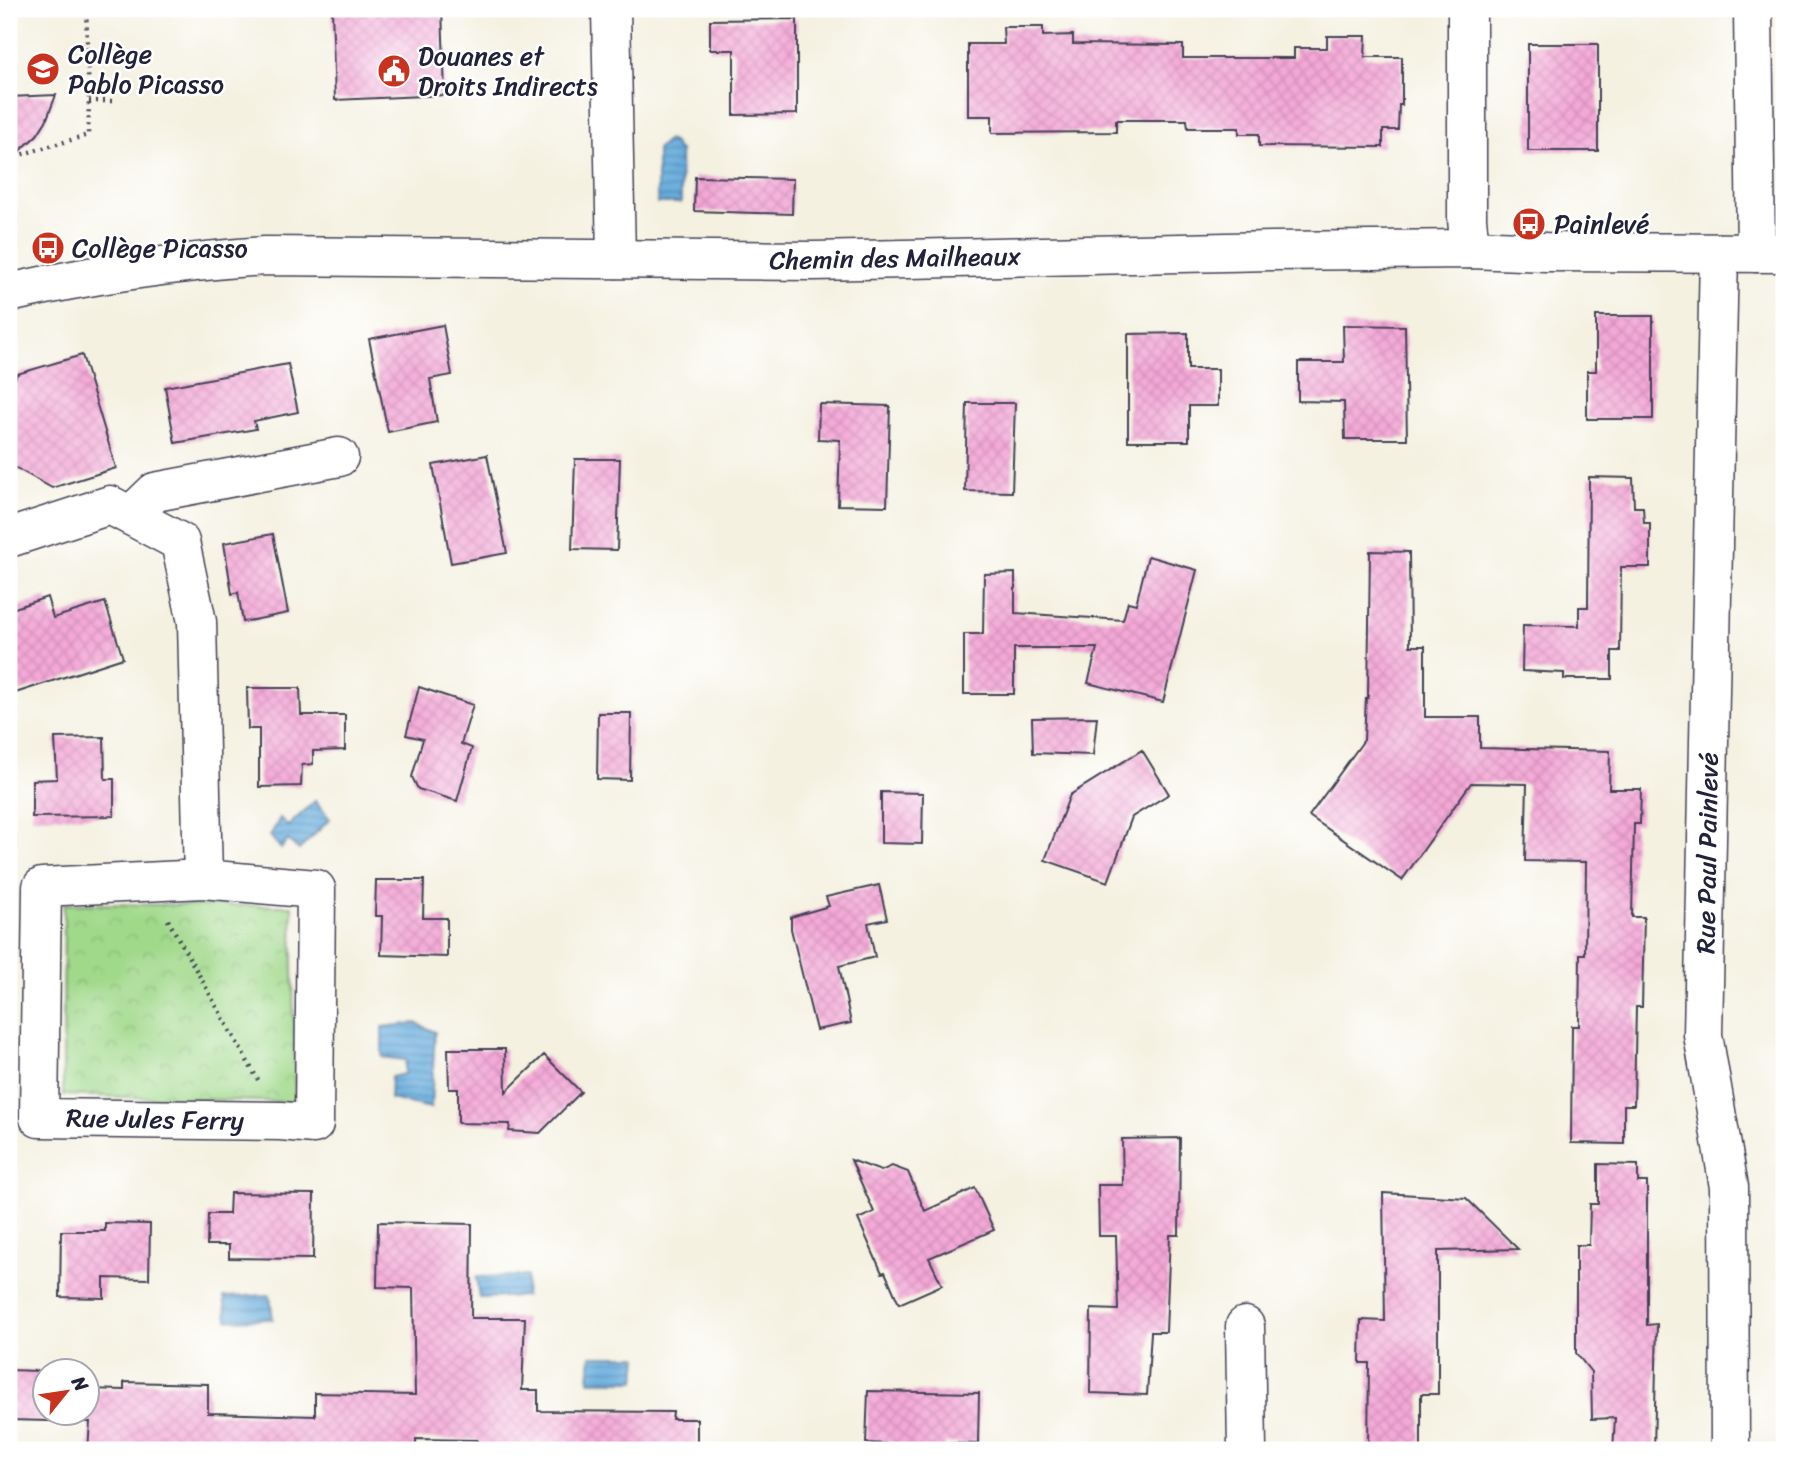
<svg xmlns="http://www.w3.org/2000/svg" width="1793" height="1459" font-family="Sriracha,sans-serif">
  <defs>
    <pattern id="park-crowns" width="20" height="18" patternUnits="userSpaceOnUse" patternTransform="scale(1.75)"><rect width="20" height="18" fill="#a1d98b"/><path d="M2 6a3 3 0 1 1 6 0M12 15a3 3 0 1 1 6 0" fill="none" stroke="#8aba79"/></pattern>
    <pattern id="water-rules" width="6" height="5" patternUnits="userSpaceOnUse" patternTransform="scale(1.75)"><rect width="6" height="5" fill="#68adde"/><path d="M0 2.5h6" fill="none" stroke="#558cb5"/></pattern>
    <pattern id="building-cross-hatch" width="8" height="8" patternUnits="userSpaceOnUse" patternTransform="scale(1.75)"><rect width="8" height="8" fill="#f4a8d7"/><path d="M0 0l8 8M0 8l8-8" fill="none" stroke="#d190b9"/></pattern>
  </defs>
  <rect width="100%" height="100%" fill="#fff"/>
  <filter id="ink" filterUnits="userSpaceOnUse"><feTurbulence type="fractalNoise" baseFrequency=".0143" numOctaves="2"/><feDisplacementMap in="SourceGraphic" scale="14" xChannelSelector="R" yChannelSelector="G"/><feConvolveMatrix kernelMatrix="1 2 1 2 8 2 1 2 1" color-interpolation-filters="sRGB"/></filter>
  <filter id="wash" filterUnits="userSpaceOnUse"><feTurbulence type="fractalNoise" baseFrequency=".00686" numOctaves="4" result="noise"/><feDisplacementMap in="SourceGraphic" scale="28" xChannelSelector="R" yChannelSelector="G"/><feGaussianBlur stdDeviation="1.57" result="paint"/><feColorMatrix in="noise" values="0 0 0 0 0 0 0 0 0 0 0 0 0 0 0 0 0 1.4 0 .05"/><feComposite in="paint" operator="in"/></filter>
  <g filter="url(#wash)">
    <rect width="100%" height="100%" fill="#f4f1e1"/>
    <path fill="url(#park-crowns)" stroke="#627e63" stroke-width="2" d="M64,904l228,2 3,196 -232,-7z"/>
    <path fill="url(#water-rules)" stroke="#45688c" stroke-width="2" d="M668,140l6,3 3,7h3l1,53h-24v-53z
      M315,801l15,18 -31,31 -11,-10 -7,9 -11,-13 10,-18 8,8z
      M416,1023l19,9 -4,76 -41,-9 1,-22 13,-3 2,-14 -24,-3v-30z
      M527,1276l-2,20 -46,2 -3,-21z
      M270,1295l3,24 -46,1 -3,-23z
      M591,1356h47l-2,25h-47z"/>
    <g id="blocks">
      <path fill="url(#building-cross-hatch)" d="M332,9h110l3,86 -110,5z
        M797,19v95l-63,1v-65h-24v-30z
        M1003,27h40v9l30,-1v9l110,1v13h111v-10h33v-12h39l-1,21h37v48h-3l-1,25h-15v17l-124,-1v-12h-20v-6h-51l-1,-8h-71v12l-124,1v-17h-24v-72h36z
        M1528,44h70v107h-70z
        M56,95l-10,26 -9,14 -28,26v-64z
        M695,177l98,2 -1,35 -98,-3z
        M1596,316h57v103h-66v-48h9z
        M443,325l9,50 -22,4 7,43 -49,10 -19,-93z
        M1343,325l62,1 2,113h-62l-1,-37 -46,-1v-39h46z
        M1188,333v36h30v37h-29v35h-61v-107z
        M82,355l34,113 -64,20 -43,-24v-73l8,-17z
        M288,364l10,48 -44,9 2,8 -81,14 -10,-56z
        M967,403h48l-3,89 -47,-1z
        M819,404l71,2 -3,100 -49,-1 2,-65 -22,-1z
        M487,455l20,98 -56,10 -18,-98z
        M575,459h45l-3,91 -45,-1z
        M1589,477l44,1 1,29h9l1,16h6v44h-29l-1,84h-8v28h-48v-6l-42,-2 1,-46 56,1v-19h9z
        M273,534l15,79 -45,9 -5,-30 -6,2 -8,-51z
        M1370,551l39,1 1,94h15v71h55v31l130,3 -1,38h32l-1,35h-6l-2,93h12l-2,90h-6l-2,98h-10v39l-53,-1 1,-117h7l1,-72h5l1,-92 -61,-1 2,-77 -56,-1 -69,97 -93,-64 55,-76 2,-42h2z
        M1148,556l49,14 -34,132 -75,-19 9,-35h-83v46h-50v-60h19l1,-60 31,-1v40l108,7 5,-18 8,2z
        M47,597l6,21 52,-16 18,56 -114,37v-85z
        M419,687l54,18 -12,39 11,4 -15,53 -39,-12 -6,-12 11,-38 -17,-4z
        M247,688h53l1,27h44v35l-32,1v13l-11,1 -1,21 -42,1v-58h-11z
        M598,713h33l-1,67 -33,-1z
        M1097,717l-4,38 -60,-2 -1,-35z
        M104,737l1,42h9v37l-82,1v-37l25,-1 -2,-41z
        M1142,750l27,44 -37,23 -24,65 -63,-22 25,-65z
        M881,792l42,1 -1,51 -41,-1z
        M376,880h48l-1,38h24v39l-66,-2 1,-39h-7z
        M879,885l8,34 -19,4 7,34 -36,9 12,57 -35,7 -25,-101v-12l38,-11 -3,-9z
        M448,1049h57l1,43 38,-37 37,37 -41,41 -31,-2 1,-7 -52,-1v-34h-9z
        M1180,1138l-1,97h-9l-4,97h-15l-4,63 -57,-2 1,-84 27,1 -2,-74h-17l-1,-51h25l-1,-46z
        M851,1160l30,11 11,-5 16,6 17,39 50,-23 19,42 -65,28 13,27 -43,19 -14,-32 -3,1 -24,-54 16,-7z
        M1598,1164l40,1v17h9v143l10,-1 -3,126h-41l2,-32 -23,1 -1,-47 -15,-19v-108h13l1,-41h8z
        M230,1193l84,1 -1,65 -84,-1v-13h-22l1,-31h21z
        M1383,1193l83,5 52,51 -80,2v143h-17v56h-53l1,-87h-9l1,-43 24,1z
        M378,1222l94,2 -1,94h54l-3,72h16v21l135,1 -1,7h25v31h-220v-10l-61,-1v11h-328l2,-28 -81,-2v-50l30,1v17h7v25h42v-24l36,1v-8l84,2v29l107,3v-23l100,2 -2,-107 -36,-1z
        M105,1223l45,1 -1,55 -45,-1v20l-44,-1 1,-66h44z
        M868,1391l111,2 -1,51 -33,-1v7h-59v-6l-20,-1z"/>
    </g>
  </g>
  <g filter="url(#ink)">
    <use href="#blocks" fill-opacity="0" stroke="#424154" stroke-width="2"/>
    <g fill="none" stroke-linecap="round" stroke-linejoin="round">
      <defs>
        <path id="minor" d="M611,9l5,250
          M1467,9v210l3,30
          M1753,9l3,244
          M1719,253l-16,782 26,152 1,263
          M131,515l24,-23 184,-35
          M9,538l101,-33 70,37 17,80 6,257
          M203,879l113,10 -2,235 -33,-3 -242,-3 3,-231z
          M1245,1326l2,124"/>
        <path id="tertiary" d="M9,293c83,-19 170,-31 256,-37l549,5 458,-10 198,-2 76,3 238,1"/>
      </defs>
      <use href="#minor" stroke="#424154" stroke-width="41"/>
      <use href="#tertiary" stroke="#424154" stroke-width="41"/>
      <path stroke="#424154" stroke-width="4.5" stroke-dasharray="2 5" stroke-linecap="butt" d="M89,101h26
        M9,158l79,-23 1,-34 -3,-92
        M168,920l90,160"/>
      <use href="#minor" stroke="#fff" stroke-width="38"/>
      <use href="#tertiary" stroke="#fff" stroke-width="38"/>
    </g>
  </g>
  <defs>
    <symbol id="school-disc" viewBox="-11 -11 22 22"><circle r="9.5" fill="#c8321e" stroke="#fff"/><path d="M0-5L7-2L0 1L-7-2ZM-4 1L0 2.5L4 1V4Q0 6-4 4Z" fill="#fff"/></symbol>
    <symbol id="civic-disc" viewBox="-11 -11 22 22"><circle r="9.5" fill="#c8321e" stroke="#fff"/><path d="M-.6-6.5H3V-4.5H.6V-3L4-1V1h2V6H-6V1h2V-1L-.6-3ZM-1.2 2.5V6h2.4V2.5Z" fill="#fff"/></symbol>
    <symbol id="bus-disc" viewBox="-11 -11 22 22"><circle r="9.5" fill="#c8321e" stroke="#fff"/><path d="M-5-6H5V4H4V6H2V4H-2V6H-4V4H-5ZM-3.5-4V0h7V-4ZM-3.5 1.2v1.5H-2V1.2ZM2 1.2v1.5H3.5V1.2Z" fill="#fff"/></symbol>
  </defs>
  <g fill-rule="evenodd">
    <use href="#school-disc" x="24" y="50" width="38" height="38"/>
    <use href="#civic-disc" x="375" y="52" width="38" height="38"/>
    <use href="#bus-disc" x="1510" y="205" width="38" height="38"/>
    <use href="#bus-disc" x="29" y="229" width="38" height="38"/>
  </g>
  <g text-anchor="middle" dominant-baseline="central" stroke-width="5" stroke-linejoin="round" paint-order="stroke">
    <g font-size="26" fill="#22223b" stroke="#fff" text-anchor="start">
      <text x="68" y="54">Collège<tspan x="68" dy="30">Pablo Picasso</tspan></text>
      <text x="418" y="56">Douanes et<tspan x="418" dy="30">Droits Indirects</tspan></text>
      <text x="1554" y="224">Painlevé</text>
      <text x="72" y="248">Collège Picasso</text>
    </g>
    <g font-size="26" fill="#22223b" stroke="#fff">
      <text transform="translate(895 258) rotate(-1)">Chemin des Mailheaux</text>
      <text transform="translate(1707 853) rotate(-89)">Rue Paul Painlevé</text>
      <text transform="translate(155 1119) rotate(1)">Rue Jules Ferry</text>
    </g>
  </g>
  <rect width="1793" height="1459" fill="none" stroke="#fff" stroke-width="35"/>
  <g transform="translate(66 1392) rotate(60)"><circle r="33" fill="#ffffff" stroke="#a7a7b1" stroke-width="2"/>
  <path d="M0-5L12 26L0 18L-12 26Z" fill="#c8321e"/>
  <text y="-10" font-size="19" font-weight="bold" text-anchor="middle" fill="#22223b">N</text>
  </g>
</svg>
